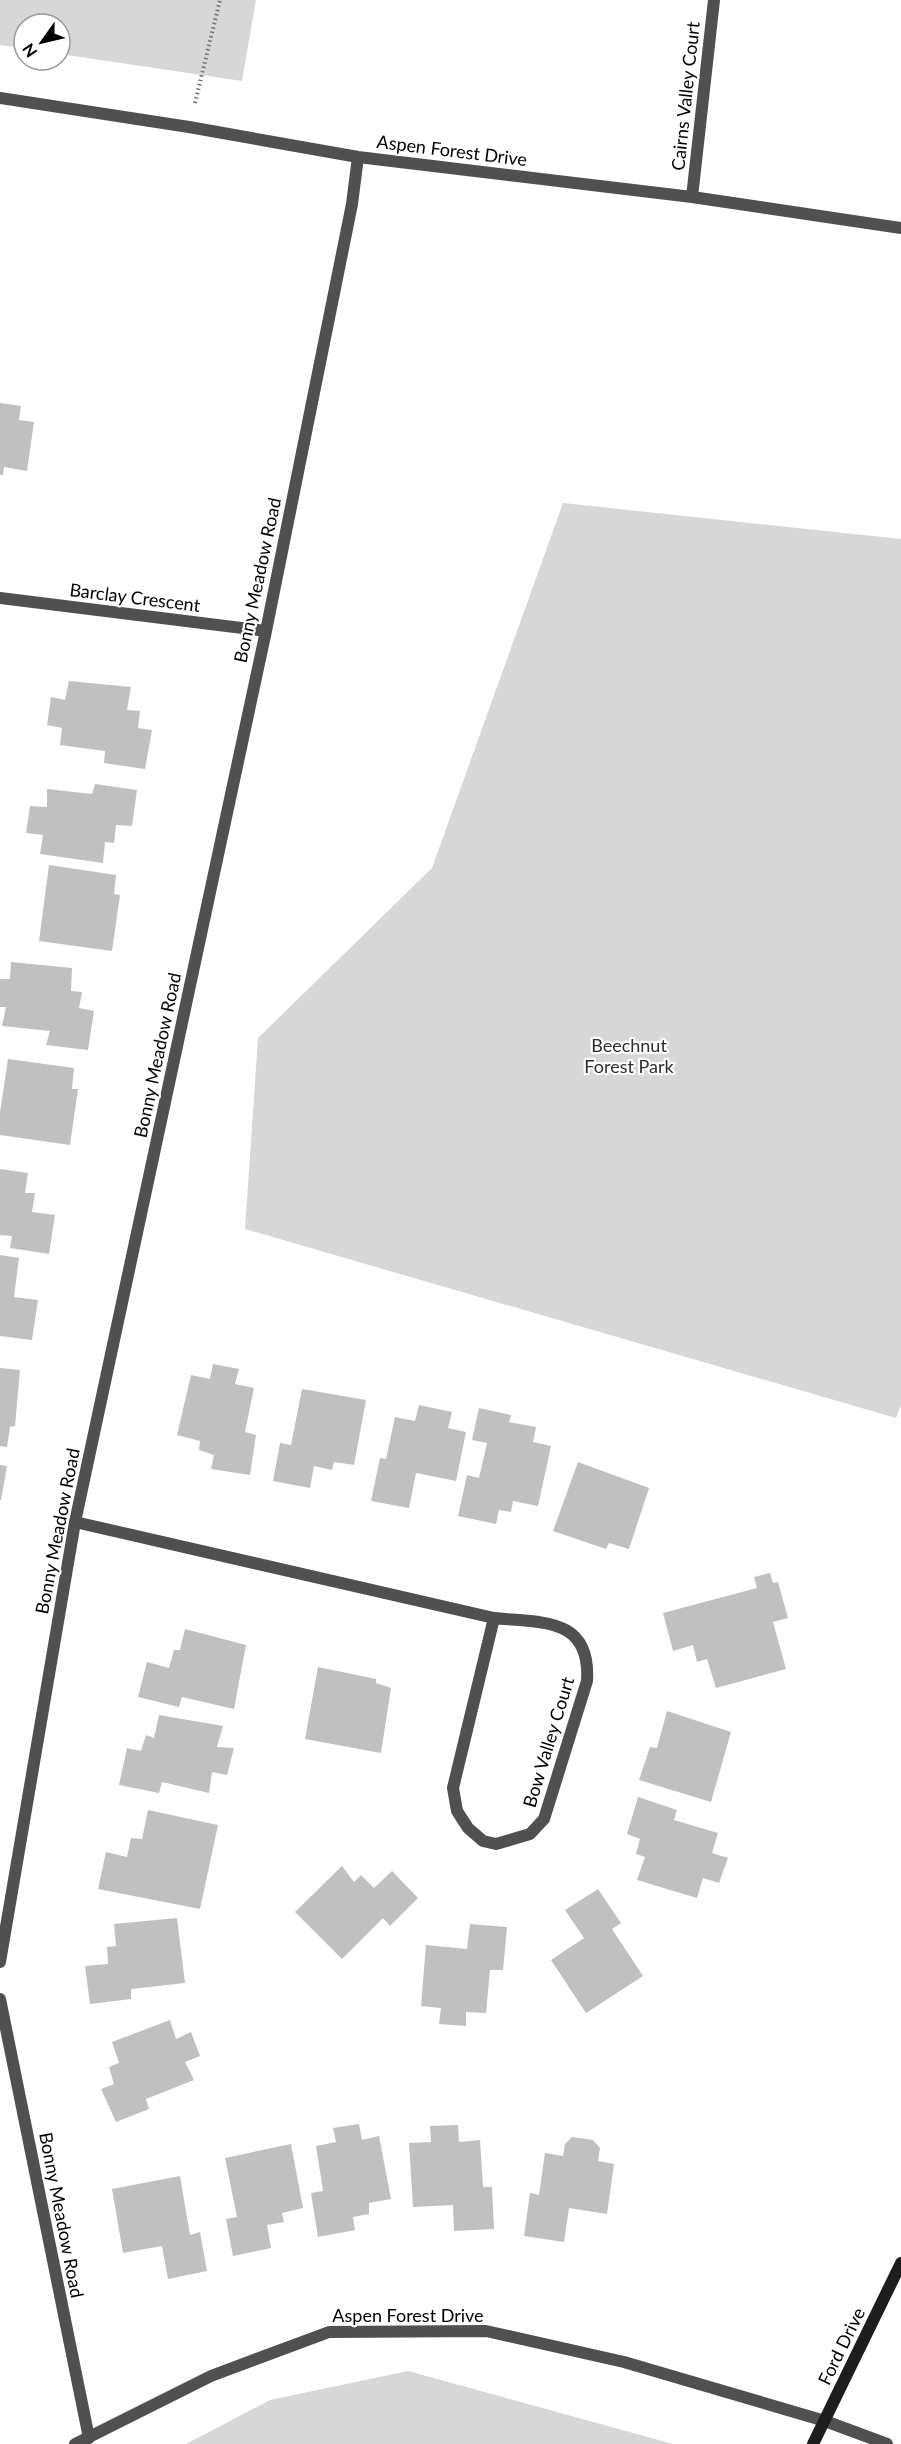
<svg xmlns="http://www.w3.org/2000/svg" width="901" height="2444" font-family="Lato,sans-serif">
  <rect width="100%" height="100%" fill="#fff"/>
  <path fill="#d7d7d7" d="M0,0h256l-14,81 -182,-27v-30h-36v24l-24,-3z
    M563,503l338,36v866l-5,13 -651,-189 13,-191 174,-170z
    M408,2371l265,73h-487l84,-44z"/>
  <path fill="#c0c0c0" d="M0,403l21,3 -2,14 15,2 -7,49 -23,-4 -1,8h-3z
    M69,681l62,6 -4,23 13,1 -2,17 14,2 -7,39 -41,-6 1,-12 -45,-6 2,-17 -15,-3 4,-28 14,3z
    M95,784l42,6 -5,36 -16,-1 -2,18 -9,-1 -2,21 -63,-9 3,-19 -17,-2 4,-27 17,1v-18l45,5z
    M49,865l67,10 -2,19 6,1 -8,56 -73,-10z
    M11,962l61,6 -1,23 11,1 -3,16 15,3 -6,39 -42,-5 4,-14 -48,-5 4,-19h-6v-28h10z
    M8,1059l66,9 -2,21h6l-8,56 -70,-10v-23z
    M0,1169l28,4 -3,20h10l-3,19 23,3 -6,39 -39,-6 2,-12 -12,-1z
    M0,1255l19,3 -5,39 24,3 -6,40 -32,-4z
    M213,1364l26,5 -4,15 19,4 -9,44 11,3 -6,40 -39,-6 3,-14 -15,-5 1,-9 -23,-6 14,-60 19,4z
    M0,1368l20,2 -5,56 -5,1 -3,20 -7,-1z
    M302,1389l64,11 -12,65 -20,-3 -2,8 -18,-4 -4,22 -37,-7 7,-38 11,2z
    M419,1405l33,7 -4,16 18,4 -10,49 -40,-8 -7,35 -38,-7 9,-43 6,1 9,-42 20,4z
    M479,1408l32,7 -2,7 27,5 -3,15 18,4 -13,60 -25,-5 -2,11 -12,-2 -3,14 -38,-8 9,-41 12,3 8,-35 -15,-3z
    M578,1462l71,26 -20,61 -20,-6 -3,6 -53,-18z
    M0,1465l7,1 -6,34h-1z
    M770,1573l3,10 5,-1 10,36 -15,4 13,47 -70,19 -9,-29 -10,3 -4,-17 -20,6 -10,-38 94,-25 -3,-11z
    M185,1629l61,16 -12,64 -52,-12 -3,10 -41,-10 9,-35 22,6 5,-18h6z
    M318,1667l58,12v4l15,5 -10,65 -76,-14z
    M667,1711l64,21 -20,70 -72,-22 11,-33 7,1z
    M159,1715l64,11 -6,21 17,1 -7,27 -15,-3 -3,21 -47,-11 -3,11 -40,-8 8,-37 14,3 5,-16 8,3z
    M638,1797l39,13 -3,10 44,13 -6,20 16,5 -9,25 -16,-5 -6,20 -60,-18 8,-23 -9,-3 4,-15 -13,-5z
    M148,1810l70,15 -18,84 -102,-20 8,-37 21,5 4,-19 11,1z
    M342,1866l12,16 7,-7 13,13 18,-17 26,27 -28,28 -7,-8 -41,41 -47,-47z
    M598,1889l23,34 -9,6 31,47 -57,37 -35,-53 33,-22 -19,-28z
    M177,1918l8,65 -54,6v10l-41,5 -5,-38 23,-2 -1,-17 9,-1 -2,-22z
    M470,1924l37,3 -4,43h-13l-4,43 -20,-1v14l-27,-2 2,-16 -20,-2 5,-61 41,4z
    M170,2020l6,19 15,-7 9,24 -15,6 9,18 -48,19 3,10 -33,13 -15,-33 13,-5 -5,-17 10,-4 -7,-21z
    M359,2124l3,16 17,-4 12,63 -22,4v11l-16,3 2,13 -37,7 -7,-44 12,-2 -7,-45 20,-4 -3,-14z
    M458,2125l1,17 21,-2 3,47h9l2,42 -40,2 -1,-26 -40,2 -4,-64 22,-1 -1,-16z
    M572,2137l21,3 7,8 -2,13 16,3 -7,50 -38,-6 -5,34 -40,-6 6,-43 9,2 6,-42 18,3 2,-12z
    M291,2144l12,64 -21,5 2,9 -17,3 4,23 -38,8 -7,-37 11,-2 -12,-59z
    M180,2176l10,59 10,-3 7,39 -39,8 -6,-33 -39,7 -11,-64z"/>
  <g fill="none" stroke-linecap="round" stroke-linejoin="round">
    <path stroke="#727272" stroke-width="4" stroke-dasharray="1.5 3" stroke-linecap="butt" d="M195,103l25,-103"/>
    <path stroke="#505050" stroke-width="12" d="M0,98l189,29 169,30 334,40 209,31
      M692,197l22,-197
      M0,598l266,33
      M75,1522l419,96c48,5 97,-1 93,63l-43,138 -14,15 -34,10 -13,-3 -15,-13 -11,-17 -4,-23 41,-170
      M0,1962l75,-440 191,-891 86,-427 6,-47
      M0,1999l89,439
      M75,2444l136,-68 118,-44 157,-1 138,31 201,59 62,23"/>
    <path stroke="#1d1d1d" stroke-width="12" d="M813,2444l88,-181"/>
  </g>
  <g text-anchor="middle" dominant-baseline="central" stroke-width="4.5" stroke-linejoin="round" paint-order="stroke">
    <g font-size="18" fill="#000" stroke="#fff">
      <text transform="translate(685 96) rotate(-84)">Cairns Valley Court</text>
      <text transform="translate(452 150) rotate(7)">Aspen Forest Drive</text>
      <text transform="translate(257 580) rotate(-78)">Bonny Meadow Road</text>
      <text transform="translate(135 597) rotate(7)">Barclay Crescent</text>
      <text transform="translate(157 1055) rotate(-78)">Bonny Meadow Road</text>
      <text transform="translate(57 1531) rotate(-79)">Bonny Meadow Road</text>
      <text transform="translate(548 1742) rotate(-73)">Bow Valley Court</text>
      <text transform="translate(62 2215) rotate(79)">Bonny Meadow Road</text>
      <text x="408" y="2315">Aspen Forest Drive</text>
      <text transform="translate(841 2346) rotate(-64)">Ford Drive</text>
    </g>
    <g font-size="18" fill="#2e2e2e" stroke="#fff">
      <text x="629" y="1045">Beechnut<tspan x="629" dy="21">Forest Park</tspan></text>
    </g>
  </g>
  <g transform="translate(42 42) rotate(236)"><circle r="28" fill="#ffffff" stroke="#999999" stroke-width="1.5"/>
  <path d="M0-4.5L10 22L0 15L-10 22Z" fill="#000000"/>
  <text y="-9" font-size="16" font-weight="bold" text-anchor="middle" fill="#000000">N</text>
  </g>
</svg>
